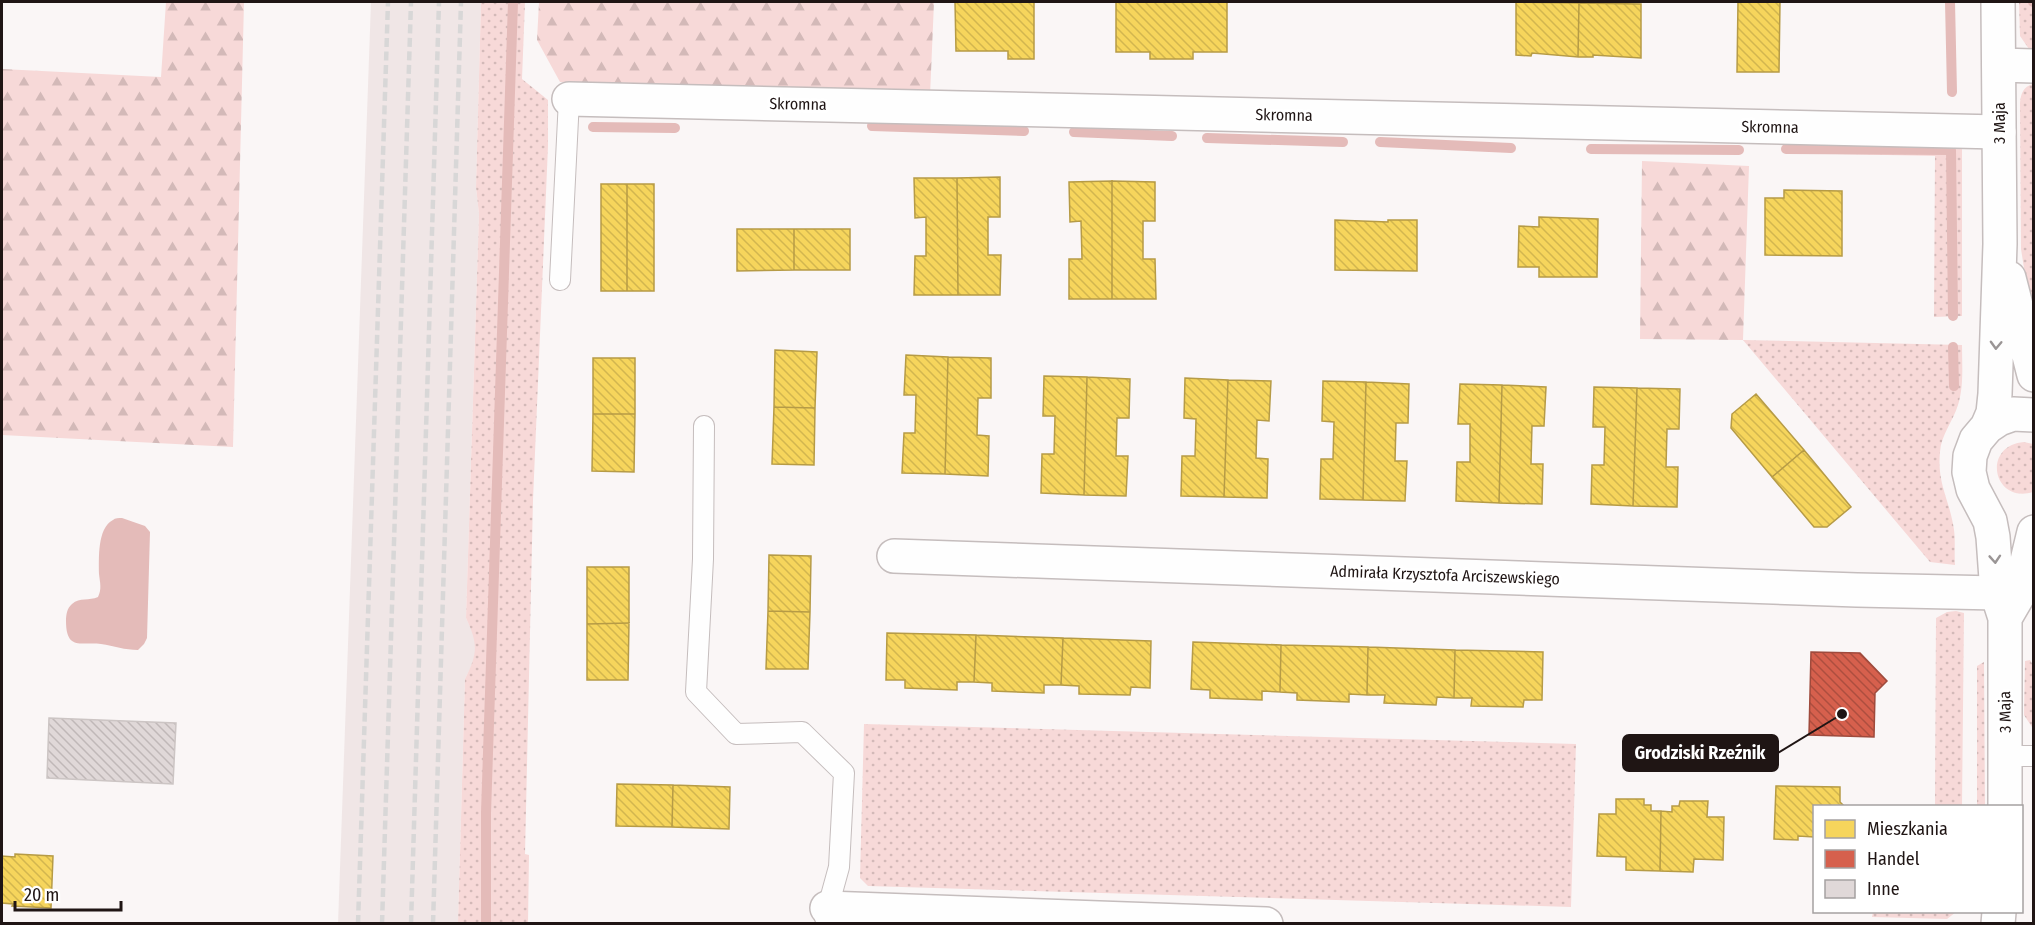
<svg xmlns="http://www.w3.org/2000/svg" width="2035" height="925" font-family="'Fira Sans Condensed',sans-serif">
  <defs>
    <pattern id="grass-dots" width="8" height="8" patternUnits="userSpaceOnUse" patternTransform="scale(1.5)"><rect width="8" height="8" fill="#f7d9d8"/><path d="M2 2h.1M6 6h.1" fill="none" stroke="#d3b9b8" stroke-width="1.8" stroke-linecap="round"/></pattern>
    <pattern id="forest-firs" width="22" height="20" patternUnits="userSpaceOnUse" patternTransform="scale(1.5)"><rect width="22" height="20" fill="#f7d9d8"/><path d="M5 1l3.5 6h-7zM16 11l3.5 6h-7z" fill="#d3b9b8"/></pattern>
    <pattern id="homes-back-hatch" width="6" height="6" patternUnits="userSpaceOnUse" patternTransform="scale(1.5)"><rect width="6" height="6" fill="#f6d55c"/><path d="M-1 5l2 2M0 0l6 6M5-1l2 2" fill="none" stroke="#d2b64f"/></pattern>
    <pattern id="shops-back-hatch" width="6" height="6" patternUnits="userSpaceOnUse" patternTransform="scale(1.5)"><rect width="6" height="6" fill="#d6604d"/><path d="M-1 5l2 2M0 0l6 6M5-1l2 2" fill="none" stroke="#ad4e3f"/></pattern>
    <pattern id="building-back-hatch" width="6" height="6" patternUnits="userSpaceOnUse" patternTransform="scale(1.5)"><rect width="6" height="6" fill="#e0d8d8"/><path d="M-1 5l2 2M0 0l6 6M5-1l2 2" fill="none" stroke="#c0b8b8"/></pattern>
  </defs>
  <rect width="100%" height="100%" fill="#faf6f6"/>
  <path fill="#f0e6e6" d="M371,2h110l-5,185 3,27 -13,404 10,20 -1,21 -10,20 -7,244 -120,1z"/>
  <path fill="url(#grass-dots)" d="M481,2h44l-3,77 26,21v46l-15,354 -8,354 4,1 -1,68h-70l7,-244c13,-26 13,-35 1,-61l13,-404 -3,-27z
    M2019,2h14v47h-4l-9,-13z
    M2033,84v228l-4,-12 -8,-51 -1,-146c1,-10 3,-16 13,-19z
    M1785,140l170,5 7,4v167l-28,1 1,-161 -150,-3z
    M1743,340l219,5c0,20 2,41 -4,60 -5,16 -17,30 -18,47 -3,30 8,45 13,72 3,13 1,28 2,41l-25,-3z
    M2024,442l9,2v48c-40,12 -52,-46 -9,-50z
    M1956,611l8,2 -2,193h-27l1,-188 11,-6z
    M2030,660l3,5 -1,62 -8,-12 1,-54z
    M1984,662l1,144h-8v-140z
    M864,724l712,20 -5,163 -703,-21 -8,-8z
    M1873,912h83l-9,7 -75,-2z"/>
  <path fill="url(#forest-firs)" d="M166,2h78l-11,445 -231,-12v-366l159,8z
    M539,2h395l-4,94 -370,-14 -23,-42z
    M1642,161l107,5 -6,174 -103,-1z"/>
  <path fill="#e4bbb9" d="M122,518l23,8 5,6 -3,106 -3,6 -6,6c-13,0 -24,-4 -37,-6 -18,-3 -35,8 -35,-23 0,-6 1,-13 6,-17 8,-7 17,-3 26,-7 4,-8 2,-14 1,-23 0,-15 -2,-46 14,-54 2,-2 6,-2 9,-2z"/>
  <path fill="url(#homes-back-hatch)" stroke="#b69b46" stroke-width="1.5" d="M955,2h79v57h-26v-8h-52z
    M1116,2h111v50h-34v7h-43v-7h-34z
    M1516,2l63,1 -1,54 -46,-4 -1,3 -15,-1z
    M1738,2h42l-1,70h-42z
    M1579,3l62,1v54l-48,-3v2h-15z
    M1000,177v40h-12v38h13l-1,40h-42l-1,-117z
    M914,178h43l1,117h-44l1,-39h11v-39l-11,1z
    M1112,181l43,1v39h-12v38h12l1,40h-44z
    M1112,181v118h-43v-40h13l-1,-38 -11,1 -1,-40z
    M601,184h26v107h-26z
    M627,184h27v107h-27z
    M1784,190l58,1v65l-77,-1v-57h19z
    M1539,217l59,2 -1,58h-58v-10h-21l1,-41 20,1z
    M1335,220l53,2v-2h29v51l-82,-1z
    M737,229h57v41l-57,1z
    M794,229h56v41h-56z
    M775,350l42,2 -2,56 -41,-1z
    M906,355l42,2 -3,117 -43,-1 2,-40h11l1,-38h-12z
    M948,357l43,1v40h-13l-1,37 12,1 -1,40 -43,-2z
    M593,358h42v56h-42z
    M1044,376l43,1 -3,118 -43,-2 1,-39h12l1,-38h-12z
    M1087,377l43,2 -1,39h-12l-1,38h12l-2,40 -42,-1z
    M1185,378l43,2 -4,117 -43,-1 1,-40h13l1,-37 -12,-1z
    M1228,380l43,1 -2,40 -12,-1 -1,38 12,1 -1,39 -43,-1z
    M1323,381l43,1 -3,118 -43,-1 1,-40h12l1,-37 -12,-1z
    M1366,382l43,2 -1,39h-12l-1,38h12l-2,40 -42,-1z
    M1460,384l42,1 -3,118 -43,-2 1,-39h13v-38h-12z
    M1502,385l44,2 -2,39h-12l-1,38h12l-1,40 -43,-1z
    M1594,387l43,1 -4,118 -42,-2 1,-39h12l1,-38h-12z
    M1637,388l43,1 -1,40h-12l-1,38h12l-1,40 -44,-1z
    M1756,394l48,56 -32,27 -41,-49 1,-14z
    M774,407l41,1 -1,57 -42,-1z
    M593,414h42l-1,58 -42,-1z
    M1804,450l47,57 -24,20h-13l-42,-50z
    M769,555l42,1 -1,56 -42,-1z
    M587,567h42v56l-42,1z
    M768,611l42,1 -2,57h-42z
    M629,623l-1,57h-41v-56z
    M887,633l89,2 -2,47h-17v8l-52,-2v-8h-19z
    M976,635l87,3 -2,47h-17v8l-52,-2v-8l-18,-1z
    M1063,638l88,3 -1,47 -19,-1 -1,8 -51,-1v-8l-18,-1z
    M1193,642l88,3 -1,47 -18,-1v9l-52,-2v-8l-19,-1z
    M1281,645l87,2 -1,48 -18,-1v8l-52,-2v-7l-17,-1z
    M1368,647l87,3 -1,48 -17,-1 -1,8 -52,-2 1,-8h-18z
    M1455,650l88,2 -1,48h-18l-1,7 -52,-1 1,-8h-18z
    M617,784l56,1 -1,42 -56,-1z
    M673,785l57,2 -1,42 -57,-2z
    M1776,786l64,1v15l4,4h-30v31l-16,-1v4l-24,-1z
    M1616,799h28v6h7v6h10l-1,60 -34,-1v-13l-29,-1 2,-42h17z
    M1680,801h28l-1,16h17l-1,43 -29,-1 -1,13 -33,-1 1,-60 11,1v-6h7z
    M15,854l38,2 -2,52 -39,-2 1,-2 -11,-1v-47l13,1z"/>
  <path fill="url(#shops-back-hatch)" stroke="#9f4a3c" stroke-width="1.5" d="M1811,652l49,1 27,28 -12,12 -1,44 -65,-2z"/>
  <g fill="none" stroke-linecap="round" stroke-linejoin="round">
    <path stroke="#e4bbb9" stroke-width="10" d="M1950,2l2,90
      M2033,2h1
      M872,126l152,5
      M593,127l82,1
      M1074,132l98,4
      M1207,138l136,4
      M1380,142l131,6
      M1591,149l148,1
      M1786,149l165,1 2,166
      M1953,347l1,39
      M486,924v-111l27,-811"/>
  </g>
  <path fill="url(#building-back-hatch)" stroke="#ccc5c4" stroke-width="1.5" d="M49,718l127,5 -3,61 -126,-6z"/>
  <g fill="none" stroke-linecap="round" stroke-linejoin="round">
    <defs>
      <path id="service" d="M560,280l9,-181
        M704,426l-1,133 -7,133 40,42 66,-2 42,41 -5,94 -14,51
        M2006,756h28"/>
      <path id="minor" d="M1999,65l35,1
        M569,99l1430,33
        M894,556l963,34 140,3
        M827,908l439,16"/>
      <path id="tertiary" d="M2009,278l25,97
        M1987,427l6,-14 2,-19 5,-150 -2,-242
        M2005,618l14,-24 15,-62
        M2005,806v-188l-8,-25 -4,-56 -3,-16 -17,-32 -4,-17 1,-16 6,-16 11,-13 12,-8 14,-5 21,1
        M1998,924l1,-12"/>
    </defs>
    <use href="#service" stroke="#c5bdbd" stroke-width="22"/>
    <use href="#minor" stroke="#c5bdbd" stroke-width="36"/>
    <use href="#tertiary" stroke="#c5bdbd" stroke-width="36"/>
    <use href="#service" stroke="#fefefe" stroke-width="20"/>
    <use href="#minor" stroke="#fefefe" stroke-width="33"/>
    <use href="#tertiary" stroke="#fefefe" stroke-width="33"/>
    <path stroke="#d8d7d7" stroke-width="4.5" stroke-dasharray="9 4.5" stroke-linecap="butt" d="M358,924l30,-922
      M382,924l29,-922
      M411,924l28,-922
      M433,924l28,-922"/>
  </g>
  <defs><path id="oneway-chevron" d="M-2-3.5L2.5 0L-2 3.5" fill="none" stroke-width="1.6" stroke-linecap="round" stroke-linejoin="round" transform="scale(1.5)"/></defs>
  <g stroke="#9a9595">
    <use href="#oneway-chevron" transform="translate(1996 345) rotate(92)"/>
    <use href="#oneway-chevron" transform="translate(1995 559) rotate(86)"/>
  </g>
  <g text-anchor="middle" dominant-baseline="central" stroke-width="6" stroke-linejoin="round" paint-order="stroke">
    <g font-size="16" fill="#1f1514" stroke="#fff">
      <text transform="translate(798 104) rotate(1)">Skromna</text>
      <text transform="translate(1284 115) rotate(1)">Skromna</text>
      <text transform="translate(1999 123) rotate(-90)">3 Maja</text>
      <text transform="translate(1770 127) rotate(1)">Skromna</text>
      <text transform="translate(1445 575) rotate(2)">Admirała Krzysztofa Arciszewskiego</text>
      <text transform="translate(2005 712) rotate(-91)">3 Maja</text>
    </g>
  </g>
  <path fill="none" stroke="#1f1514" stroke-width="2" d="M1842 714L1778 753"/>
  <circle fill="#1f1514" stroke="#fff" stroke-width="2" cx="1842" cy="714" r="6"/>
  <rect fill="#1f1514" stroke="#1f1514" stroke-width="2" x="1623" y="735" width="155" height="36" rx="6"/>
  <g font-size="18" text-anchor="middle" font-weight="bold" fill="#fff">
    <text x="1700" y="759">Grodziski Rzeźnik</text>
  </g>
  <rect width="2035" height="925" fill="none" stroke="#1f1514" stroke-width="6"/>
  <rect x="1813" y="805" width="210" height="108" fill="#ffffff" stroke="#a5a1a1" stroke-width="1.5"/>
  <rect x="1825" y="820" width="30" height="18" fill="#f6d55c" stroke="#a5a1a1" stroke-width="1.5"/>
  <text x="1867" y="835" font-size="18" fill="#1f1514">Mieszkania</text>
  <rect x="1825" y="850" width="30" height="18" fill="#d6604d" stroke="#a5a1a1" stroke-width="1.5"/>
  <text x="1867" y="865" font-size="18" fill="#1f1514">Handel</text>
  <rect x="1825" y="880" width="30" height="18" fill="#e0d8d8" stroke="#a5a1a1" stroke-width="1.5"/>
  <text x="1867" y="895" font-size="18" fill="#1f1514">Inne</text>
  <path d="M15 901v9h106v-9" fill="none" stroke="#1f1514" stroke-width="3"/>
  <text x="24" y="901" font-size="18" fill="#1f1514" stroke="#ffffff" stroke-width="4.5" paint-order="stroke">20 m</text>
</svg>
